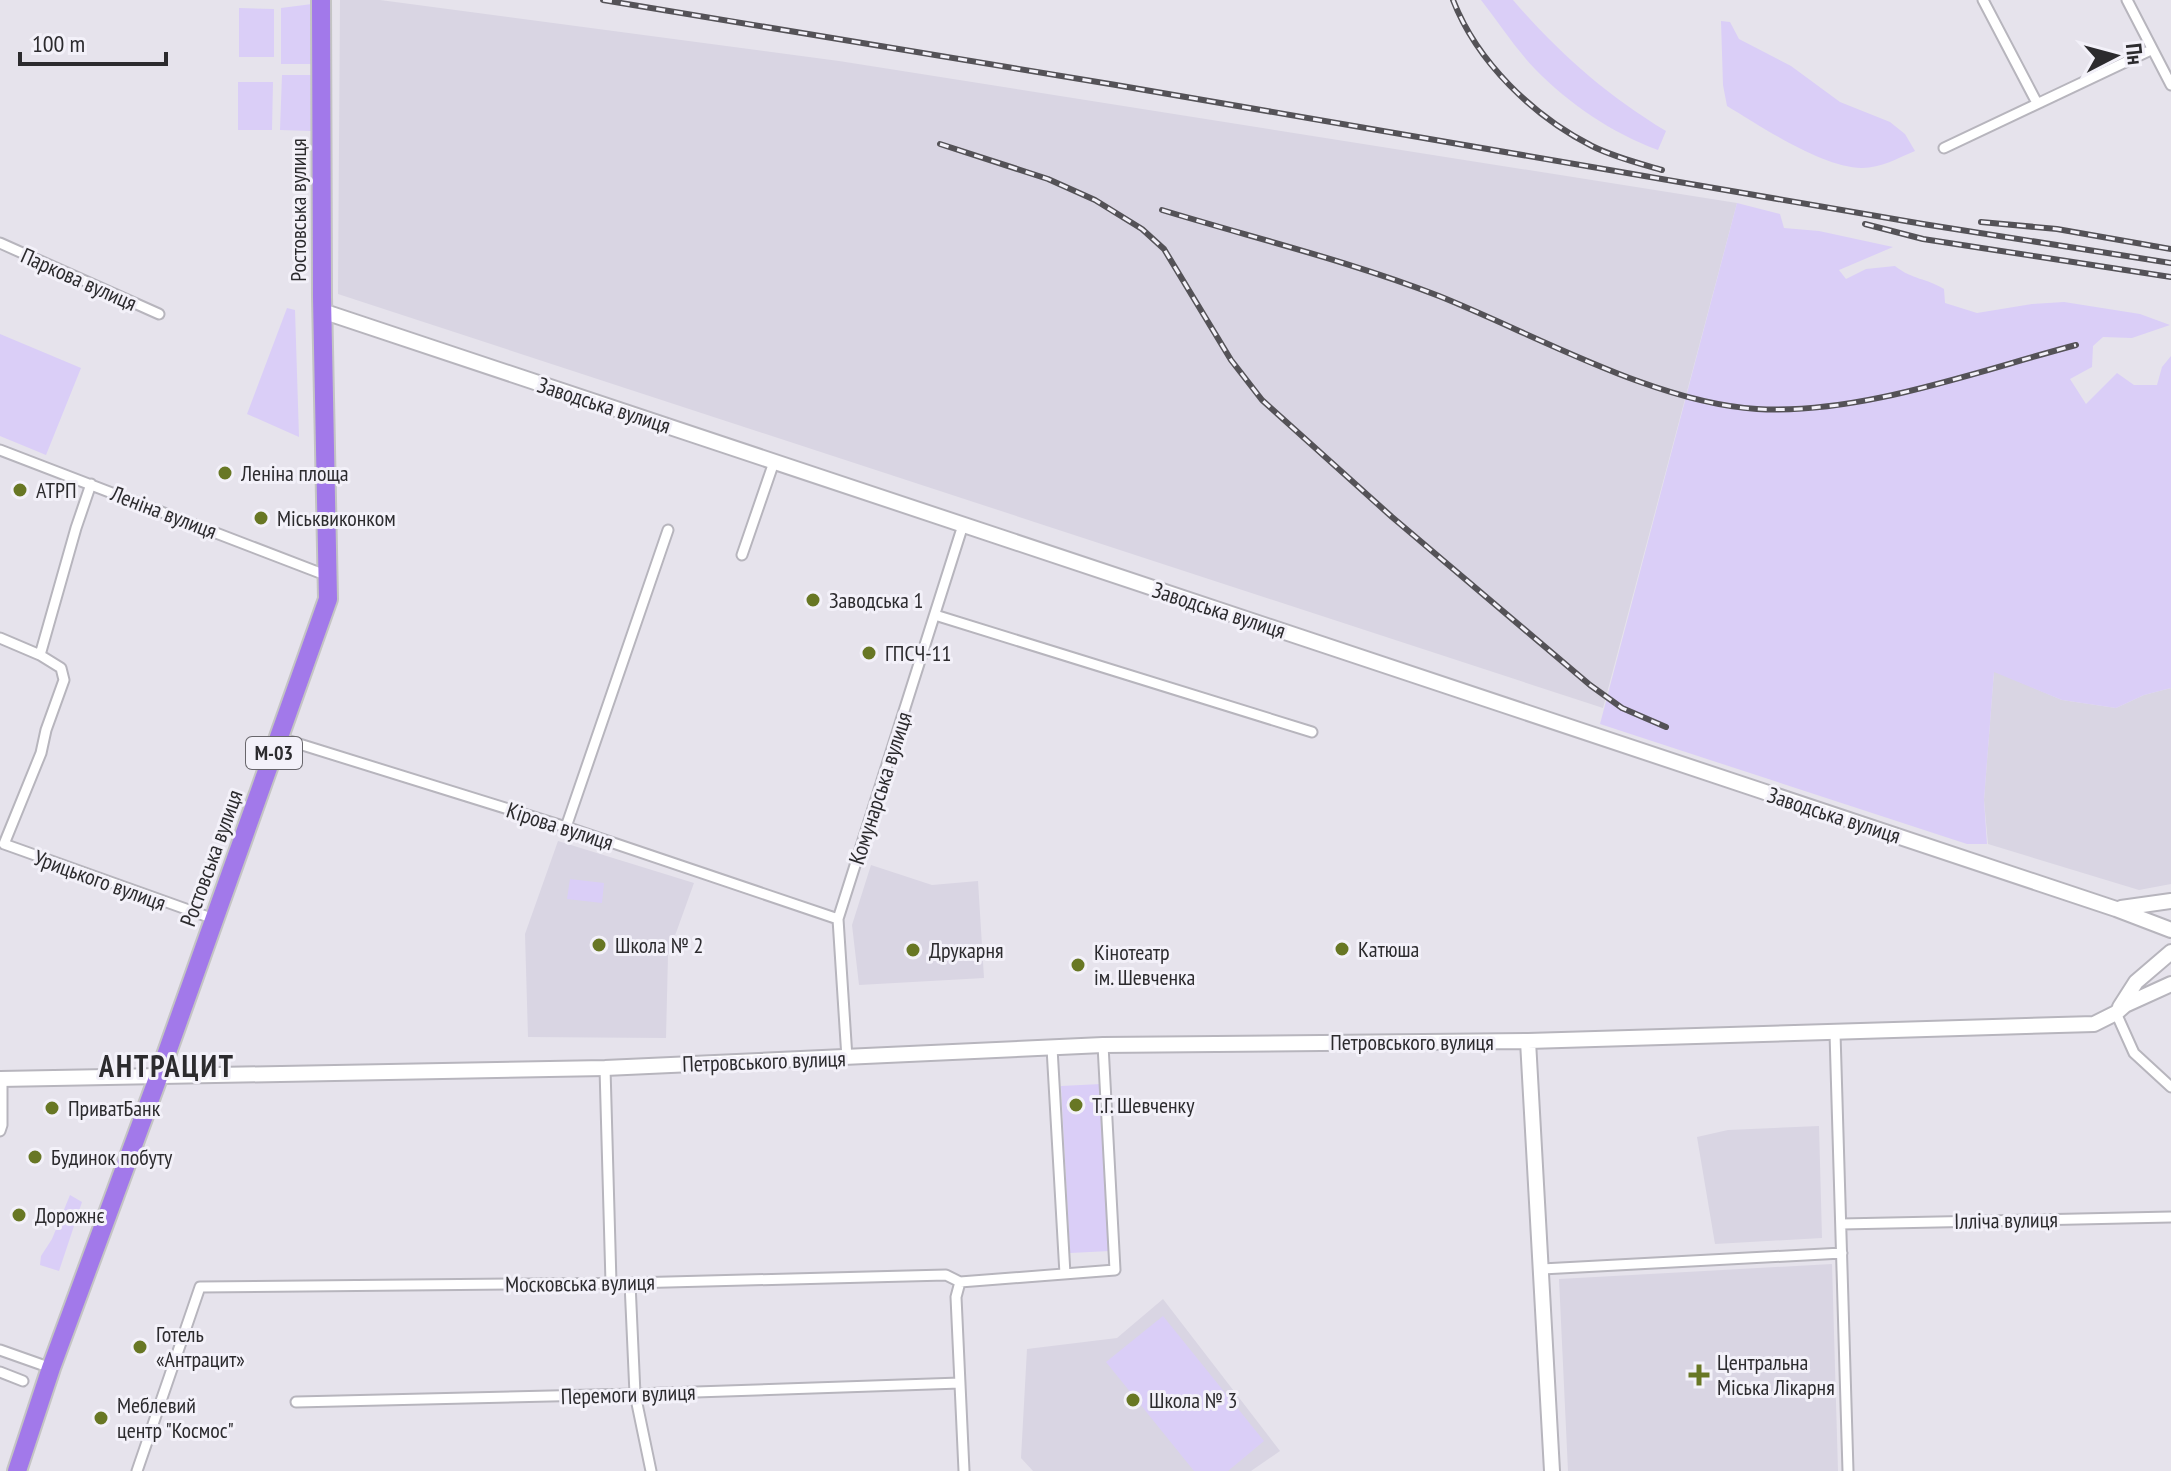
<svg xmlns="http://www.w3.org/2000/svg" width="2171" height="1471" font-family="'PT Sans Narrow',sans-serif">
  <rect width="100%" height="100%" fill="#e6e3ec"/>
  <path fill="#d9d5e3" d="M340,0h40l459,61 898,142 -134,505 -1265,-414z
    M1994,671l68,29 54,8 28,-13 27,-7v196l-32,6 -151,-46 -4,-44z
    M558,841l136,42 -26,72 -2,83 -138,-1 -3,-103z
    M871,865l61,20 46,-4 6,97 -125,7 -7,-60z
    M1819,1126l3,112 -107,6 -18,-107 31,-7z
    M1832,1264l6,207h-270l-9,-192z
    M1163,1299l117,152 -29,20h-218l-12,-13 6,-109 90,-11z"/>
  <path fill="#dacef7" d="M1481,0h32c46,53 92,94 153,131l-8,19c-46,-17 -89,-46 -123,-81 -20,-21 -36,-46 -54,-69z
    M312,4v60h-31v-56z
    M239,8l35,1v48h-35z
    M1721,21l9,1 9,17 52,27 49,36 50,20 15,12 10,17c-17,7 -34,17 -53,17 -41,-1 -100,-41 -135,-62l-4,-21z
    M282,75h30v56l-32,-1z
    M238,82h35l-1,48h-34z
    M1737,203l43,11 4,14 35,3 74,16 -54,23 7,9 20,-10 29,-3c18,14 31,12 49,23l1,14 32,10 55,-9 32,-2 76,12 30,11 -38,13 -29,-1 -10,9 -1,21 -22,12 16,25 31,-31 17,12h23l5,-18 9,-11v332l-27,7 -28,13 -54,-8 -68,-28 -10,128 3,44h-20l-367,-120z
    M287,308l8,2 4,127 -52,-23z
    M0,334l81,34 -35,87 -46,-19z
    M570,879l34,4 -2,20 -35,-4z
    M1101,1084l9,167 -40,2 -9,-167z
    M70,1195l12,7 -23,69 -19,-6 1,-9 11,-17z
    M1163,1316l101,125 -36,30h-34l-88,-109z"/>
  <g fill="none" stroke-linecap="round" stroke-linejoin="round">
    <defs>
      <path id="street" d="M1983,0l54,103
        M2127,0l44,85
        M1944,148l207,-98
        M0,243l159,71
        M0,450l328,126
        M742,555l32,-93
        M935,615l377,117
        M0,638l40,17 21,13 3,12 -18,50 -5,23 -37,91 210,75
        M40,655l36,-127 15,-44
        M280,738l286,89 272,92
        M566,827l102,-297
        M2116,1013l18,40 37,34
        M1835,1033l13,438
        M1052,1048l13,226
        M847,1058l-9,-139 125,-394
        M605,1068l6,215
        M0,1131l2,-6v-46
        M1841,1224l330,-7
        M1542,1269l300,-16
        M630,1283l5,111 16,77
        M0,1350l51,18
        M0,1372l23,9
        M296,1402l339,-8 325,-11
        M137,1471l63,-184 430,-4 316,-8 14,7
        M964,1471l-8,-174 4,-15 155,-12 -12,-225"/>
      <path id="secondary" d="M322,311l1794,598 55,21
        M2121,908l50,-7
        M2120,1007l16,-25 35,-30
        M1528,1041l24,430
        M0,1079l605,-11 498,-23 425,-4 566,-17 22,-11 9,-8 46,-21"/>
      <path id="highway" d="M17,1471l34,-103 108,-293 169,-476 -6,-302 -1,-297"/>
    </defs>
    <use href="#street" stroke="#b7b5bd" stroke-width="13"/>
    <use href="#secondary" stroke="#b7b5bd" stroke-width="18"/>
    <use href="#highway" stroke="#c4c4c4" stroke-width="22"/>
    <use href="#street" stroke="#fff" stroke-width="9"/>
    <use href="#secondary" stroke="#fff" stroke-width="14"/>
    <use href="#highway" stroke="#a279ea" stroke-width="18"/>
    <defs>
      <path id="rail" d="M603,0l513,85 807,139 248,39
        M1453,0c24,62 80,116 139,146 22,11 46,17 70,24
        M940,144l108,35 47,21 47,29 22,20 67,111 31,40 130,117 198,168 32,23 44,19
        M1162,210c92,28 187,51 277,86 95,38 216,107 318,113 103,6 220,-38 319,-64
        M1981,222l76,7 114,20
        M1865,224l58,15 248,38"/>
    </defs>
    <use href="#rail" stroke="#545257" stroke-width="6"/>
    <use href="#rail" stroke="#f3f1f9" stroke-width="3" stroke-dasharray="9" stroke-linecap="butt"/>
  </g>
  <g fill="#687724" stroke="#f3f1f9" stroke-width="3">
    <circle cx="225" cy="473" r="8"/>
    <circle cx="20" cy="490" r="8"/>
    <circle cx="261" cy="518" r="8"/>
    <circle cx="813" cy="600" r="8"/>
    <circle cx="869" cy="653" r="8"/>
    <circle cx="599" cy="945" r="8"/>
    <circle cx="1342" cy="949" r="8"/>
    <circle cx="913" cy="950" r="8"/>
    <circle cx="1078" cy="965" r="8"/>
    <circle cx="1076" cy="1105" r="8"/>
    <circle cx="52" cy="1108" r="8"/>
    <circle cx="35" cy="1157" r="8"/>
    <circle cx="19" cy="1215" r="8"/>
    <circle cx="140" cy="1347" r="8"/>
    <path d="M1695 1363h8v8h8v8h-8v8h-8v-8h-8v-8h8z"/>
    <circle cx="1133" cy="1400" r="8"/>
    <circle cx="101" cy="1418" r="8"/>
  </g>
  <g text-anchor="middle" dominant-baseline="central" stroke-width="6" stroke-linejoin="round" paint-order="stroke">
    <rect fill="#f3f1f9" stroke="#68666b" stroke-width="2" x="246" y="737" width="56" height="32" rx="6"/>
    <g font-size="20" font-weight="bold" fill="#2c2b2e">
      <text x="274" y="753">М-03</text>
    </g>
    <g font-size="22" fill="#2c2b2e" stroke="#f3f1f9">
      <text transform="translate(298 210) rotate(-90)">Ростовська вулиця</text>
      <text transform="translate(79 279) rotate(24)">Паркова вулиця</text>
      <text transform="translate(604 405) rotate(18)">Заводська вулиця</text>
      <text transform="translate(164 512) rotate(21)">Леніна вулиця</text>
      <text transform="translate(1219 610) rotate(18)">Заводська вулиця</text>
      <text transform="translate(880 788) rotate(-72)">Комунарська вулиця</text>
      <text transform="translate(1834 815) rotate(18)">Заводська вулиця</text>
      <text transform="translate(560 826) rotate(18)">Кірова вулиця</text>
      <text transform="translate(211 858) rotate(-70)">Ростовська вулиця</text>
      <text transform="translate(100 880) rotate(20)">Урицького вулиця</text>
      <text x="1412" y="1042">Петровського вулиця</text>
      <text transform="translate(764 1061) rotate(-2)">Петровського вулиця</text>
      <text transform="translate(2006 1220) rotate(-1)">Ілліча вулиця</text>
      <text transform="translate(580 1283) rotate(-1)">Московська вулиця</text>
      <text transform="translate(628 1394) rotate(-2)">Перемоги вулиця</text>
    </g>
    <g font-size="22" fill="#2c2b2e" stroke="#f3f1f9" text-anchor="start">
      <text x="241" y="473">Леніна площа</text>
      <text x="36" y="490">АТРП</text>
      <text x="277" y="518">Міськвиконком</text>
      <text x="829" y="600">Заводська 1</text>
      <text x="885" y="653">ГПСЧ-11</text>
      <text x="615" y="945">Школа № 2</text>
      <text x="1358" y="949">Катюша</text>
      <text x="929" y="950">Друкарня</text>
      <text x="1094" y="952">Кінотеатр<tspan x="1094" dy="25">ім. Шевченка</tspan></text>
      <text x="1092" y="1105">Т.Г. Шевченку</text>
      <text x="68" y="1108">ПриватБанк</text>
      <text x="51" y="1157">Будинок побуту</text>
      <text x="35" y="1215">Дорожнє</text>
      <text x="156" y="1334">Готель<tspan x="156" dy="25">«Антрацит»</tspan></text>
      <text x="1717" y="1362">Центральна<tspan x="1717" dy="25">Міська Лікарня</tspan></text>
      <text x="1149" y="1400">Школа № 3</text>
      <text x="117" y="1405">Меблевий<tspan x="117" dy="25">центр "Космос"</tspan></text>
    </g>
    <g font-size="30" font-weight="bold" letter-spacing="2" fill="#2c2b2e" stroke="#f3f1f9">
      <text x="167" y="1065">АНТРАЦИТ</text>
    </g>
  </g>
  <g transform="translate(2115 56) rotate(84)" stroke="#f3f1f9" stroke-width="6" paint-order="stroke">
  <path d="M0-6L14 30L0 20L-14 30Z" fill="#2c2b2e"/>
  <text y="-12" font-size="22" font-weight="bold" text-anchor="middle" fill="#2c2b2e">Пн</text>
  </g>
  <path d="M20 52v12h146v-12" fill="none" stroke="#2c2b2e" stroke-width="4"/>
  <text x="32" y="52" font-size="24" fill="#2c2b2e" stroke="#f3f1f9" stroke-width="6" paint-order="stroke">100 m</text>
</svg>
